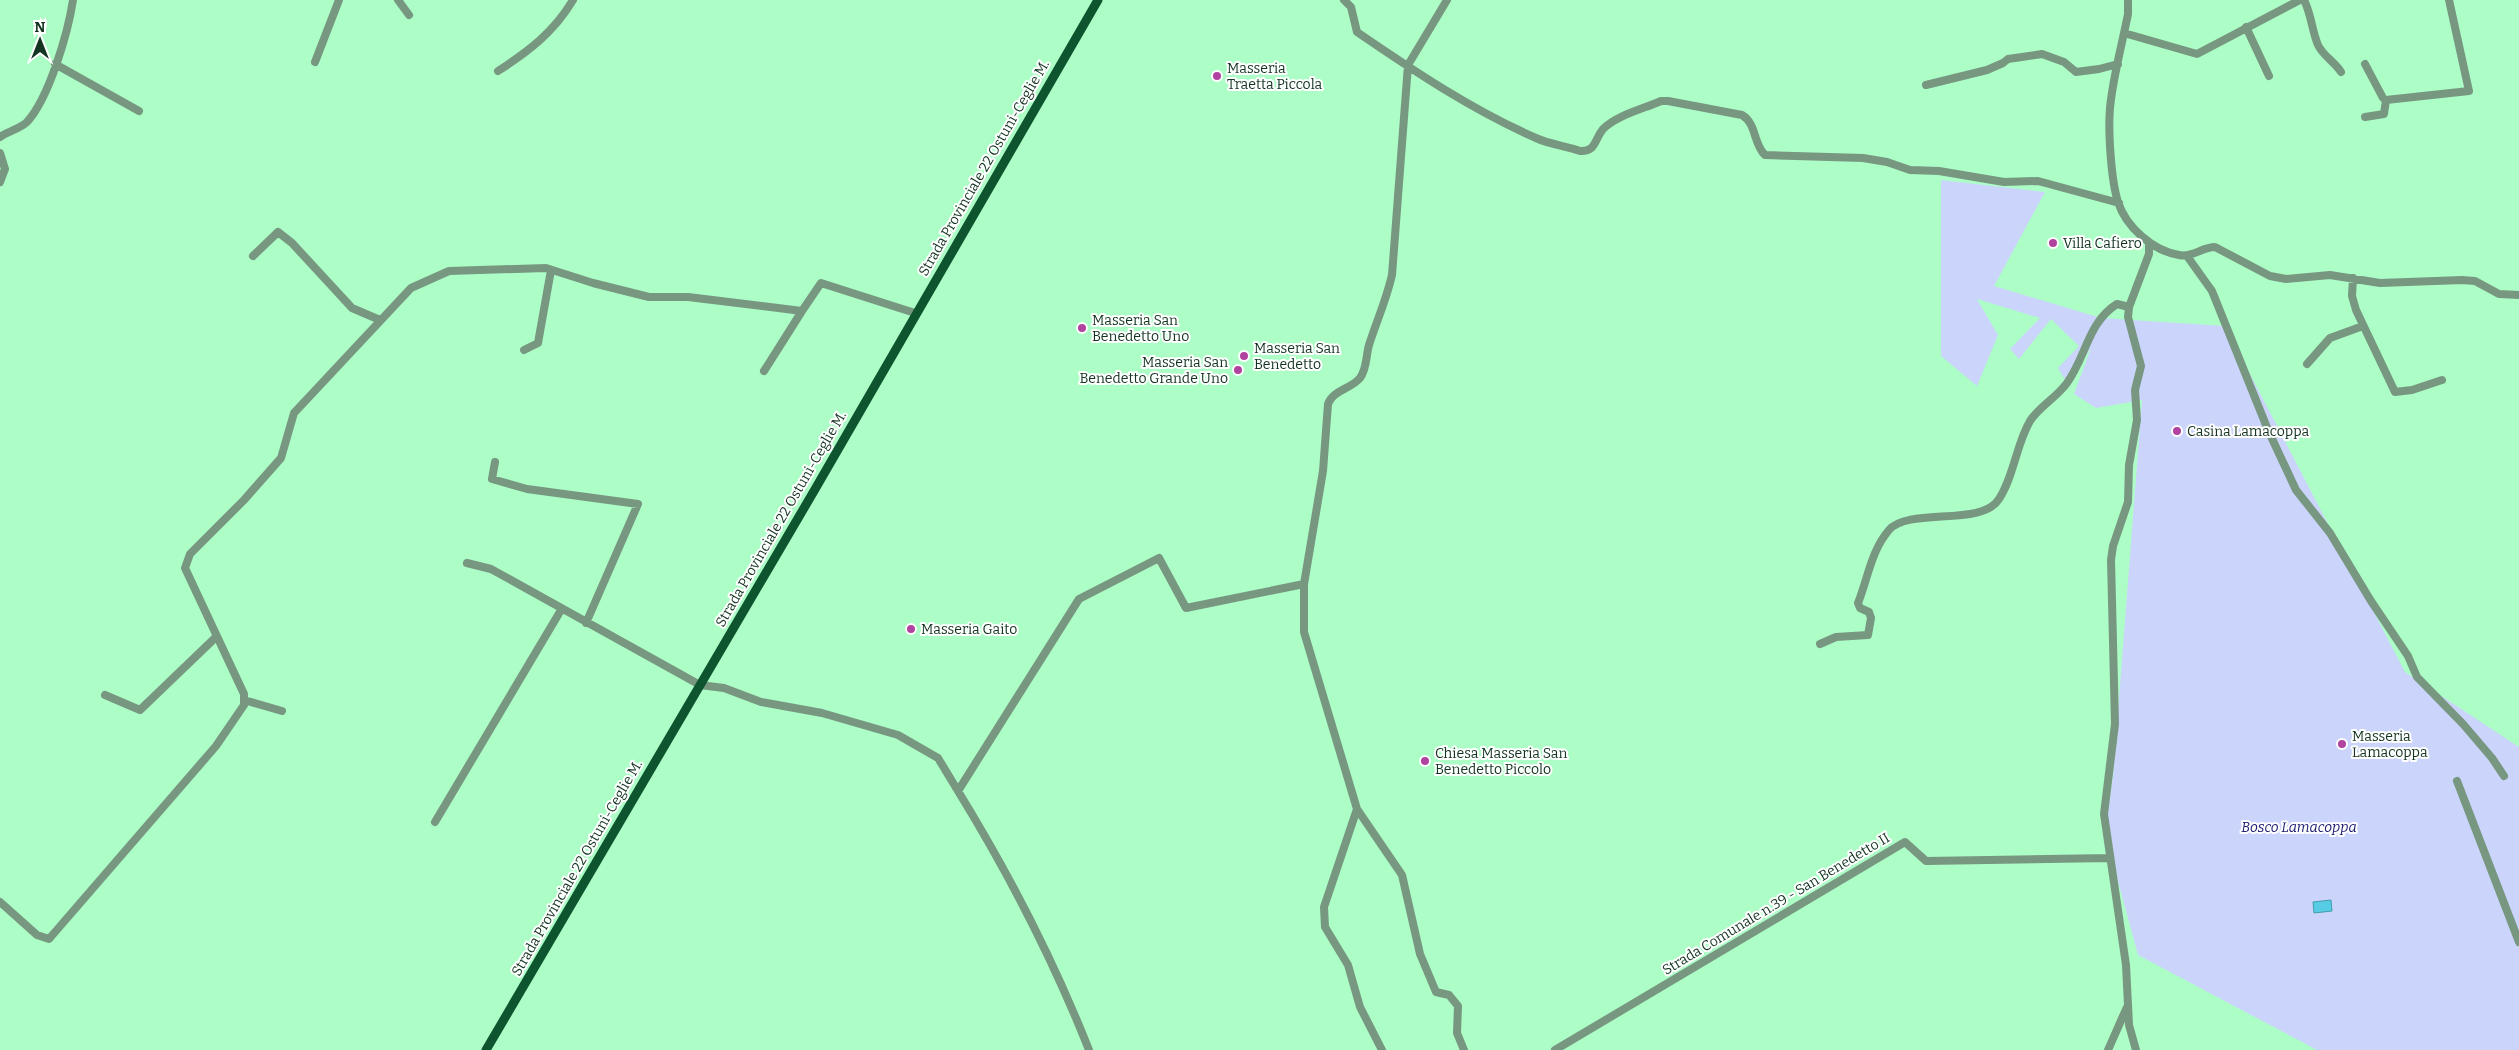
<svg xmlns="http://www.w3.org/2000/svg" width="2519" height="1050" font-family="Bitter,serif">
  <rect width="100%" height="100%" fill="#acfdc6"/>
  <path fill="#cbd5fb" d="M1941,180l104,12 -51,94 107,32 124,8 180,346 114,75v303h-202l-179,-95 -33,-122 8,-57 29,-376 -46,8 -22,-14 17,-46 -24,35 -9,-15 21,-22 -28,-27 -32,40 -9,-10 30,-31 -63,-19 21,36 -21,51 -36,-30z"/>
  <path fill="#57cce5" stroke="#439eaa" d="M2331,900l1,11 -18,2 -1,-11z"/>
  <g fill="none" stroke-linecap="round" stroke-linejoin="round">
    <path stroke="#779780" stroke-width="8" d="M398,0l11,15
      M1344,0l7,7 6,25c57,39 115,78 179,106 13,6 29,8 44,13 16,1 14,-11 23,-22 14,-14 40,-20 58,-28h7l74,14c15,9 11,29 23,40l98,3 24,4 23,8 29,1 65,11 34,-1 81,22
      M2128,0v14c-6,31 -15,62 -18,94 -2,23 1,72 8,94 8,25 35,49 61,53 13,3 23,-8 36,-8l55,29 16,3 44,-4 50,8 82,-3 13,1 24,13 20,1
      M2304,0c7,13 8,31 14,45 5,11 17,17 23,27
      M2246,27l23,49
      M2124,33l73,21 103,-54
      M315,62l24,-62
      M55,64l84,47
      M2365,64l18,34 3,2 83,-9 -20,-91
      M498,71c31,-20 56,-39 75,-71
      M1926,85l61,-15 16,-7 5,-4 34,-5 22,8 12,10 23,-3 19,-5
      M2365,117l19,-3 2,-14
      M0,137c8,-6 20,-8 27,-15 22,-24 41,-89 46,-122
      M0,153l5,16 -5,13
      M253,256l25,-24 14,11 60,65 28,12
      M2187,256l25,35 56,139 28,60 34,43 41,68 37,55 9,21 46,47 29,34 12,18
      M2353,278l-1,18 4,14 39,82 17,-2 30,-10
      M524,350l14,-7 13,-73
      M2307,364l23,-26 33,-12
      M764,371l38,-60
      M495,462l-3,17 35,10 111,15 -52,119
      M467,563l24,6 209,116 24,3 37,14 61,11 76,22 40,23 20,33 121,-192 80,-41 27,50 118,-24
      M1820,644l16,-7 32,-2 3,-17 -2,-6 -9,-4 -2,-5c10,-25 13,-52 31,-73 20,-23 93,-3 110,-31 15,-23 17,-54 31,-78 9,-14 27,-24 37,-38 19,-26 21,-61 50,-79l12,3
      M105,695l35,15 76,-73
      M244,700l38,11
      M2457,781l62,161
      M958,791c51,83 95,168 131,259
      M1357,809l45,66 18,79 16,38 13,3 9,11 -1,27 7,17
      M435,822l126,-212
      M0,902l37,33 12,4 167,-193 28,-41v-11l-59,-126 5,-14 54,-54 37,-42 13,-45 117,-125 38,-17 97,-3 47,15 56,14h39l114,14 19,-28 94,30
      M1382,1050l-22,-43 -12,-42 -23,-38 -1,-20 33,-98 -53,-177v-48l19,-113 5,-67c5,-14 23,-15 32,-26 7,-9 6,-23 9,-33 8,-25 17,-44 23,-70l16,-210 39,-65
      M1555,1050l350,-208 21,19 183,-3
      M2108,1050l19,-43
      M2136,1050l-7,-25 -3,-60 -22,-151 11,-90 -4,-164 2,-14 15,-44 1,-37 8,-45 -2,-30 6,-24 -13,-49 1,-10 20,-53v-11"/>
    <path stroke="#0e552f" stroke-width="9" d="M486,1050l328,-559 284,-491"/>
  </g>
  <g fill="#b042a0" stroke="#fff" stroke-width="2">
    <circle cx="1217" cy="76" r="5"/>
    <circle cx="2053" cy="243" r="5"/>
    <circle cx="1082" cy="328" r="5"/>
    <circle cx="1244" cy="356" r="5"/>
    <circle cx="1238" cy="370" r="5"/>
    <circle cx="2177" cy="431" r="5"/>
    <circle cx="911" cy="629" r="5"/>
    <circle cx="2342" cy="744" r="5"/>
    <circle cx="1425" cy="761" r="5"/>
  </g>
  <g text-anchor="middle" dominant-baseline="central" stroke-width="4" stroke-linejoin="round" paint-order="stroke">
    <g font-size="14" fill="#133420" stroke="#fff" text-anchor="start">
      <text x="1227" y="68">Masseria<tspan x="1227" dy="16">Traetta Piccola</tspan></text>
      <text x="2063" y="243">Villa Cafiero</text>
      <text x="1092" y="320">Masseria San<tspan x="1092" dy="16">Benedetto Uno</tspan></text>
      <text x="1254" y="348">Masseria San<tspan x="1254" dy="16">Benedetto</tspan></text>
      <text x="1228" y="362" text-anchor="end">Masseria San<tspan x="1228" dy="16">Benedetto Grande Uno</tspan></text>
      <text x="2187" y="431">Casina Lamacoppa</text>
      <text x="921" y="629">Masseria Gaito</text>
      <text x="2352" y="736">Masseria<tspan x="2352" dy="16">Lamacoppa</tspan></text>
      <text x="1435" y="753">Chiesa Masseria San<tspan x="1435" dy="16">Benedetto Piccolo</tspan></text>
    </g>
    <g font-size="14" fill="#133420" stroke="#fff">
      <text transform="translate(984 168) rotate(-60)">Strada Provinciale 22 Ostuni-Ceglie M.</text>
      <text transform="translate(781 519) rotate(-60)">Strada Provinciale 22 Ostuni-Ceglie M.</text>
      <text transform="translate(577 868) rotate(-60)">Strada Provinciale 22 Ostuni-Ceglie M.</text>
      <text transform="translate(1776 904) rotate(-31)">Strada Comunale n.39 - San Benedetto II</text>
    </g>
    <g font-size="14" font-style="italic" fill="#1f2074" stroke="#fff">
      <text x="2299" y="827">Bosco Lamacoppa</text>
    </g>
  </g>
  <g transform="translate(40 40)" stroke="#ffffff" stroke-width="4" paint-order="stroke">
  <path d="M0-4L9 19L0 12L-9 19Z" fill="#133420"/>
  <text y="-8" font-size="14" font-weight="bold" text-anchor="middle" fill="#133420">N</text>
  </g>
</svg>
